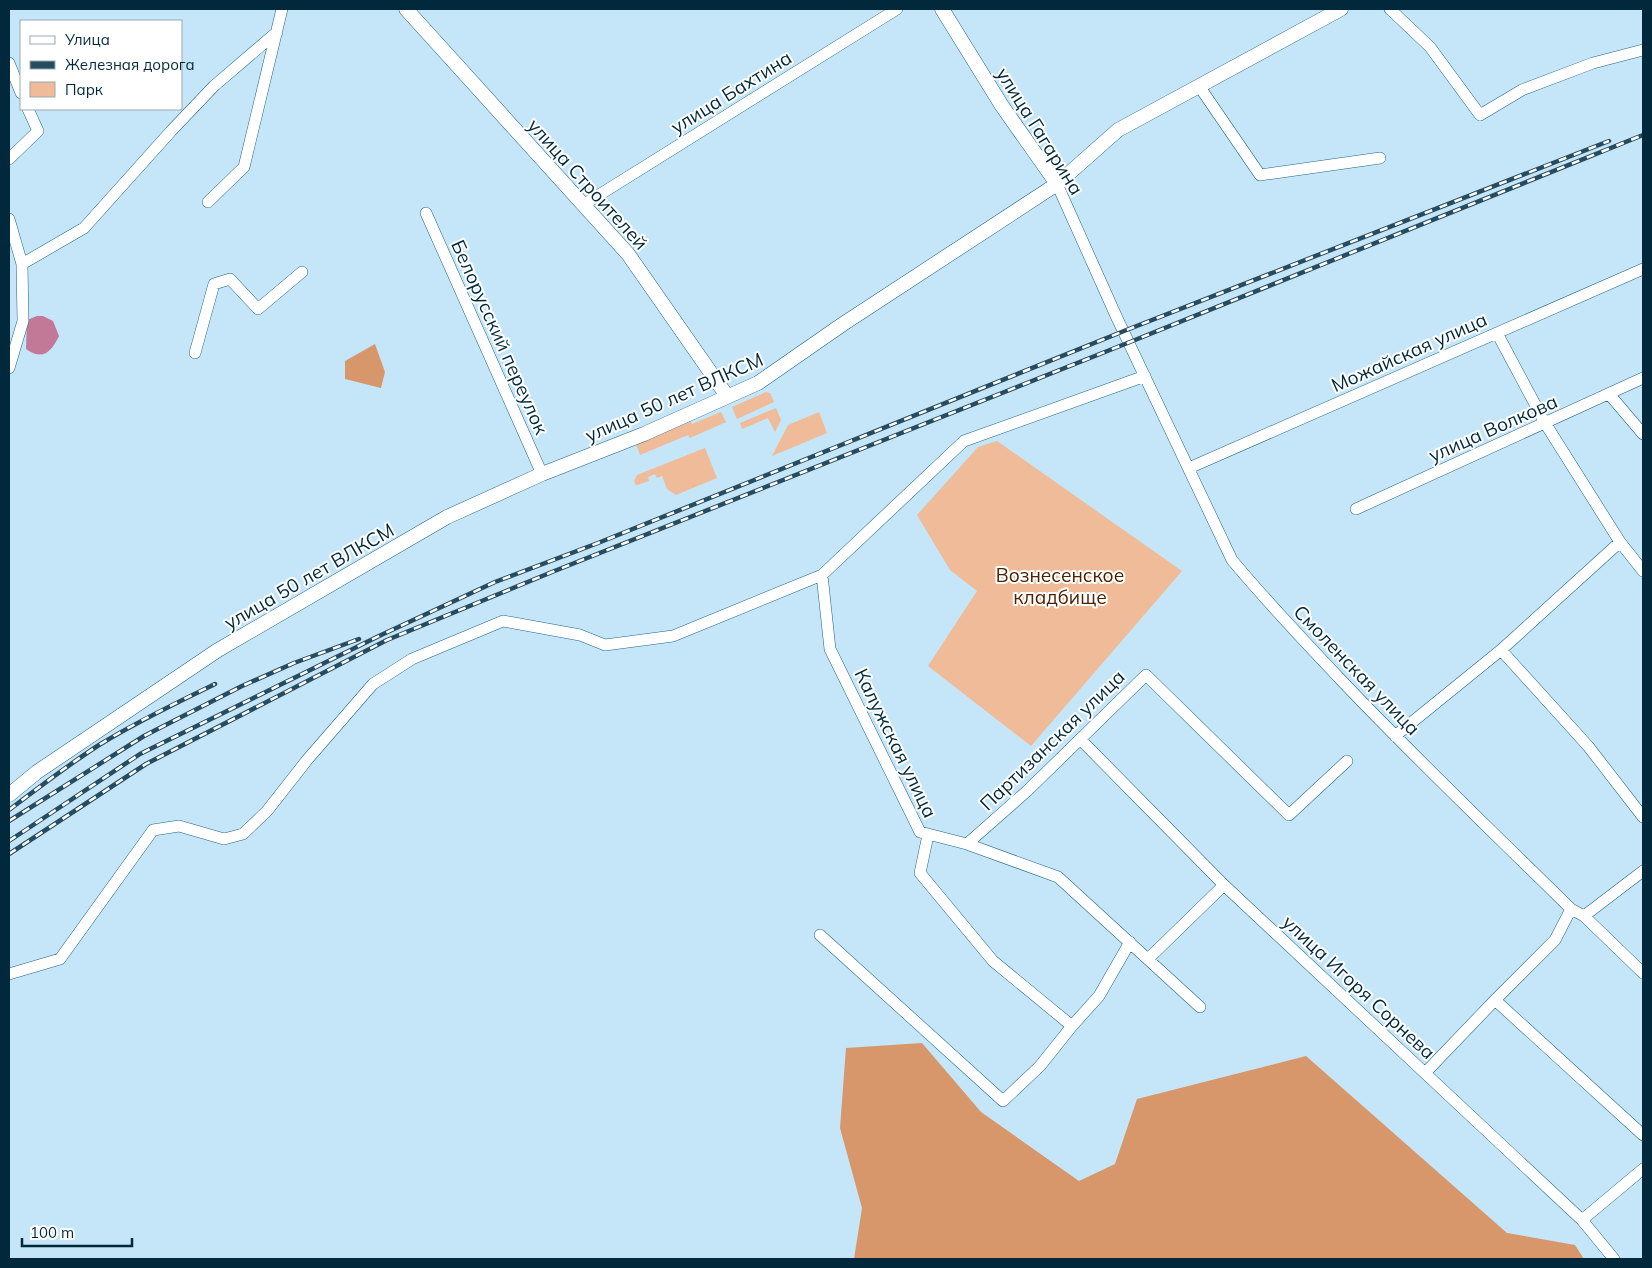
<svg xmlns="http://www.w3.org/2000/svg" width="1652" height="1268" font-family="Mulish,sans-serif">
  <rect width="100%" height="100%" fill="#c5e5f8"/>
  <path fill="#f0bb98" d="M766,392l4,1 4,9 -37,17 -5,-12z
    M776,408l5,12 -6,12 -7,-14 -26,11 -2,-6z
    M721,412l5,10 -36,16 -2,-3 -48,20 -4,-11 54,-24 2,4z
    M819,412l8,21 -55,23 16,-31z
    M997,441l185,130 -151,175 -103,-80 49,-75 -27,-21 -33,-55 61,-68z
    M705,448l12,30 -41,17 -9,-6 -5,-13 -5,2 -2,-4 -7,3 1,4 -12,4 -2,-1 -1,-3 3,-6z"/>
  <path fill="#d8966b" d="M375,344l10,28 -4,16 -36,-9v-18z
    M922,1043l59,69 98,69 36,-17 22,-65 169,-43 201,177 68,12 9,14h-730l8,-51 -22,-80 6,-80z"/>
  <path fill="#c27997" d="M37,316h6l10,5 6,15c-8,16 -16,25 -33,13l1,-29z"/>
  <g fill="none" stroke-linecap="round" stroke-linejoin="round">
    <defs>
      <path id="minor" d="M1390,9l40,38 50,68 42,-25 71,-27 50,-13
        M9,63l12,30
        M1199,86l61,89 120,-17
        M9,159l29,-28 -10,-22
        M1057,184l60,134 115,242c35,42 72,81 110,121 74,78 152,152 229,228l13,7 59,57
        M208,202l36,-35 38,-158
        M583,205l314,-196
        M426,213l116,261
        M9,219l13,45 1,57 -14,47
        M22,264l62,-36 88,-98 42,-44 63,-54
        M1497,333l48,90 75,119 23,29
        M195,353l19,-69 16,-5 28,30 44,-37
        M1609,394l34,40
        M1189,468l454,-199
        M1356,509l287,-131
        M822,575l8,74 90,183 47,12 91,33 142,130
        M1501,650l87,96 55,71
        M1395,736l106,-86 119,-108
        M1080,739l144,146 358,335 32,39
        M928,835l-8,38 73,88 79,65
        M967,844l60,-53 119,-116 143,140 58,-54
        M1584,916l59,-45
        M820,935l183,166 37,-35 32,-40 27,-30 31,-54
        M1148,959l76,-74
        M9,974l51,-15 93,-129 26,-4 45,13 19,-5 24,-23 40,-51 66,-76 39,-25 91,-38 77,14 25,10 68,-9 149,-61 142,-134 181,-65
        M1495,1000l148,135
        M1425,1073l70,-73 60,-60 16,-31
        M1582,1220l61,-51"/>
      <path id="major" d="M406,9l222,245 99,142
        M942,9l60,97 55,78
        M9,795l28,-23 181,-122 229,-133 95,-43 102,-40 114,-51 85,-59 214,-140 61,-54 223,-121"/>
    </defs>
    <use href="#minor" stroke="#216687" stroke-width="12"/>
    <use href="#major" stroke="#216687" stroke-width="15"/>
    <use href="#minor" stroke="#fff" stroke-width="11"/>
    <use href="#major" stroke="#fff" stroke-width="14"/>
    <defs>
      <path id="rail" d="M9,810c29,-22 59,-45 90,-65 37,-23 77,-42 116,-61
        M9,821l135,-85 98,-50 52,-23 65,-24
        M9,841l131,-87 239,-118 116,-54 103,-39 526,-212 485,-190
        M9,854l137,-90 241,-124 165,-68 578,-230 513,-207"/>
    </defs>
    <use href="#rail" stroke="#274c5f" stroke-width="4.5"/>
    <use href="#rail" stroke="#fff" stroke-width="2.5" stroke-dasharray="8" stroke-linecap="butt"/>
  </g>
  <g text-anchor="middle" dominant-baseline="central" stroke-width="4" stroke-linejoin="round" paint-order="stroke">
    <g font-size="19" fill="#02293b" stroke="#fff">
      <text transform="translate(731 92) rotate(-32)">улица Бахтина</text>
      <text transform="translate(1040 131) rotate(58)">улица Гагарина</text>
      <text transform="translate(588 184) rotate(48)">улица Строителей</text>
      <text transform="translate(500 337) rotate(66)">Белорусский переулок</text>
      <text transform="translate(1409 352) rotate(-24)">Можайская улица</text>
      <text transform="translate(674 397) rotate(-24)">улица 50 лет ВЛКСМ</text>
      <text transform="translate(1493 428) rotate(-24)">улица Волкова</text>
      <text transform="translate(309 576) rotate(-30)">улица 50 лет ВЛКСМ</text>
      <text transform="translate(1357 670) rotate(46)">Смоленская улица</text>
      <text transform="translate(1052 740) rotate(-44)">Партизанская улица</text>
      <text transform="translate(896 743) rotate(64)">Калужская улица</text>
      <text transform="translate(1359 987) rotate(43)">улица Игоря Сорнева</text>
    </g>
    <g font-size="19" fill="#4c2200" stroke="#fff">
      <text x="1060" y="575">Вознесенское<tspan x="1060" dy="22">кладбище</tspan></text>
    </g>
  </g>
  <rect width="1652" height="1268" fill="none" stroke="#02293b" stroke-width="20"/>
  <rect x="20" y="20" width="162" height="90" fill="#ffffff" stroke="#9aa9b1"/>
  <rect x="30" y="36" width="25" height="8" fill="#ffffff" stroke="#9aa9b1"/>
  <text x="65" y="45" font-size="15" fill="#02293b">Улица</text>
  <rect x="30" y="61" width="25" height="8" fill="#274c5f" stroke="#9aa9b1"/>
  <text x="65" y="70" font-size="15" fill="#02293b">Железная дорога</text>
  <rect x="30" y="82" width="25" height="15" fill="#f0bb98" stroke="#9aa9b1"/>
  <text x="65" y="95" font-size="15" fill="#02293b">Парк</text>
  <path d="M22 1238v8h110v-8" fill="none" stroke="#02293b" stroke-width="2.5"/>
  <text x="30" y="1238" font-size="15" fill="#02293b" stroke="#ffffff" stroke-width="4" paint-order="stroke">100 m</text>
</svg>
